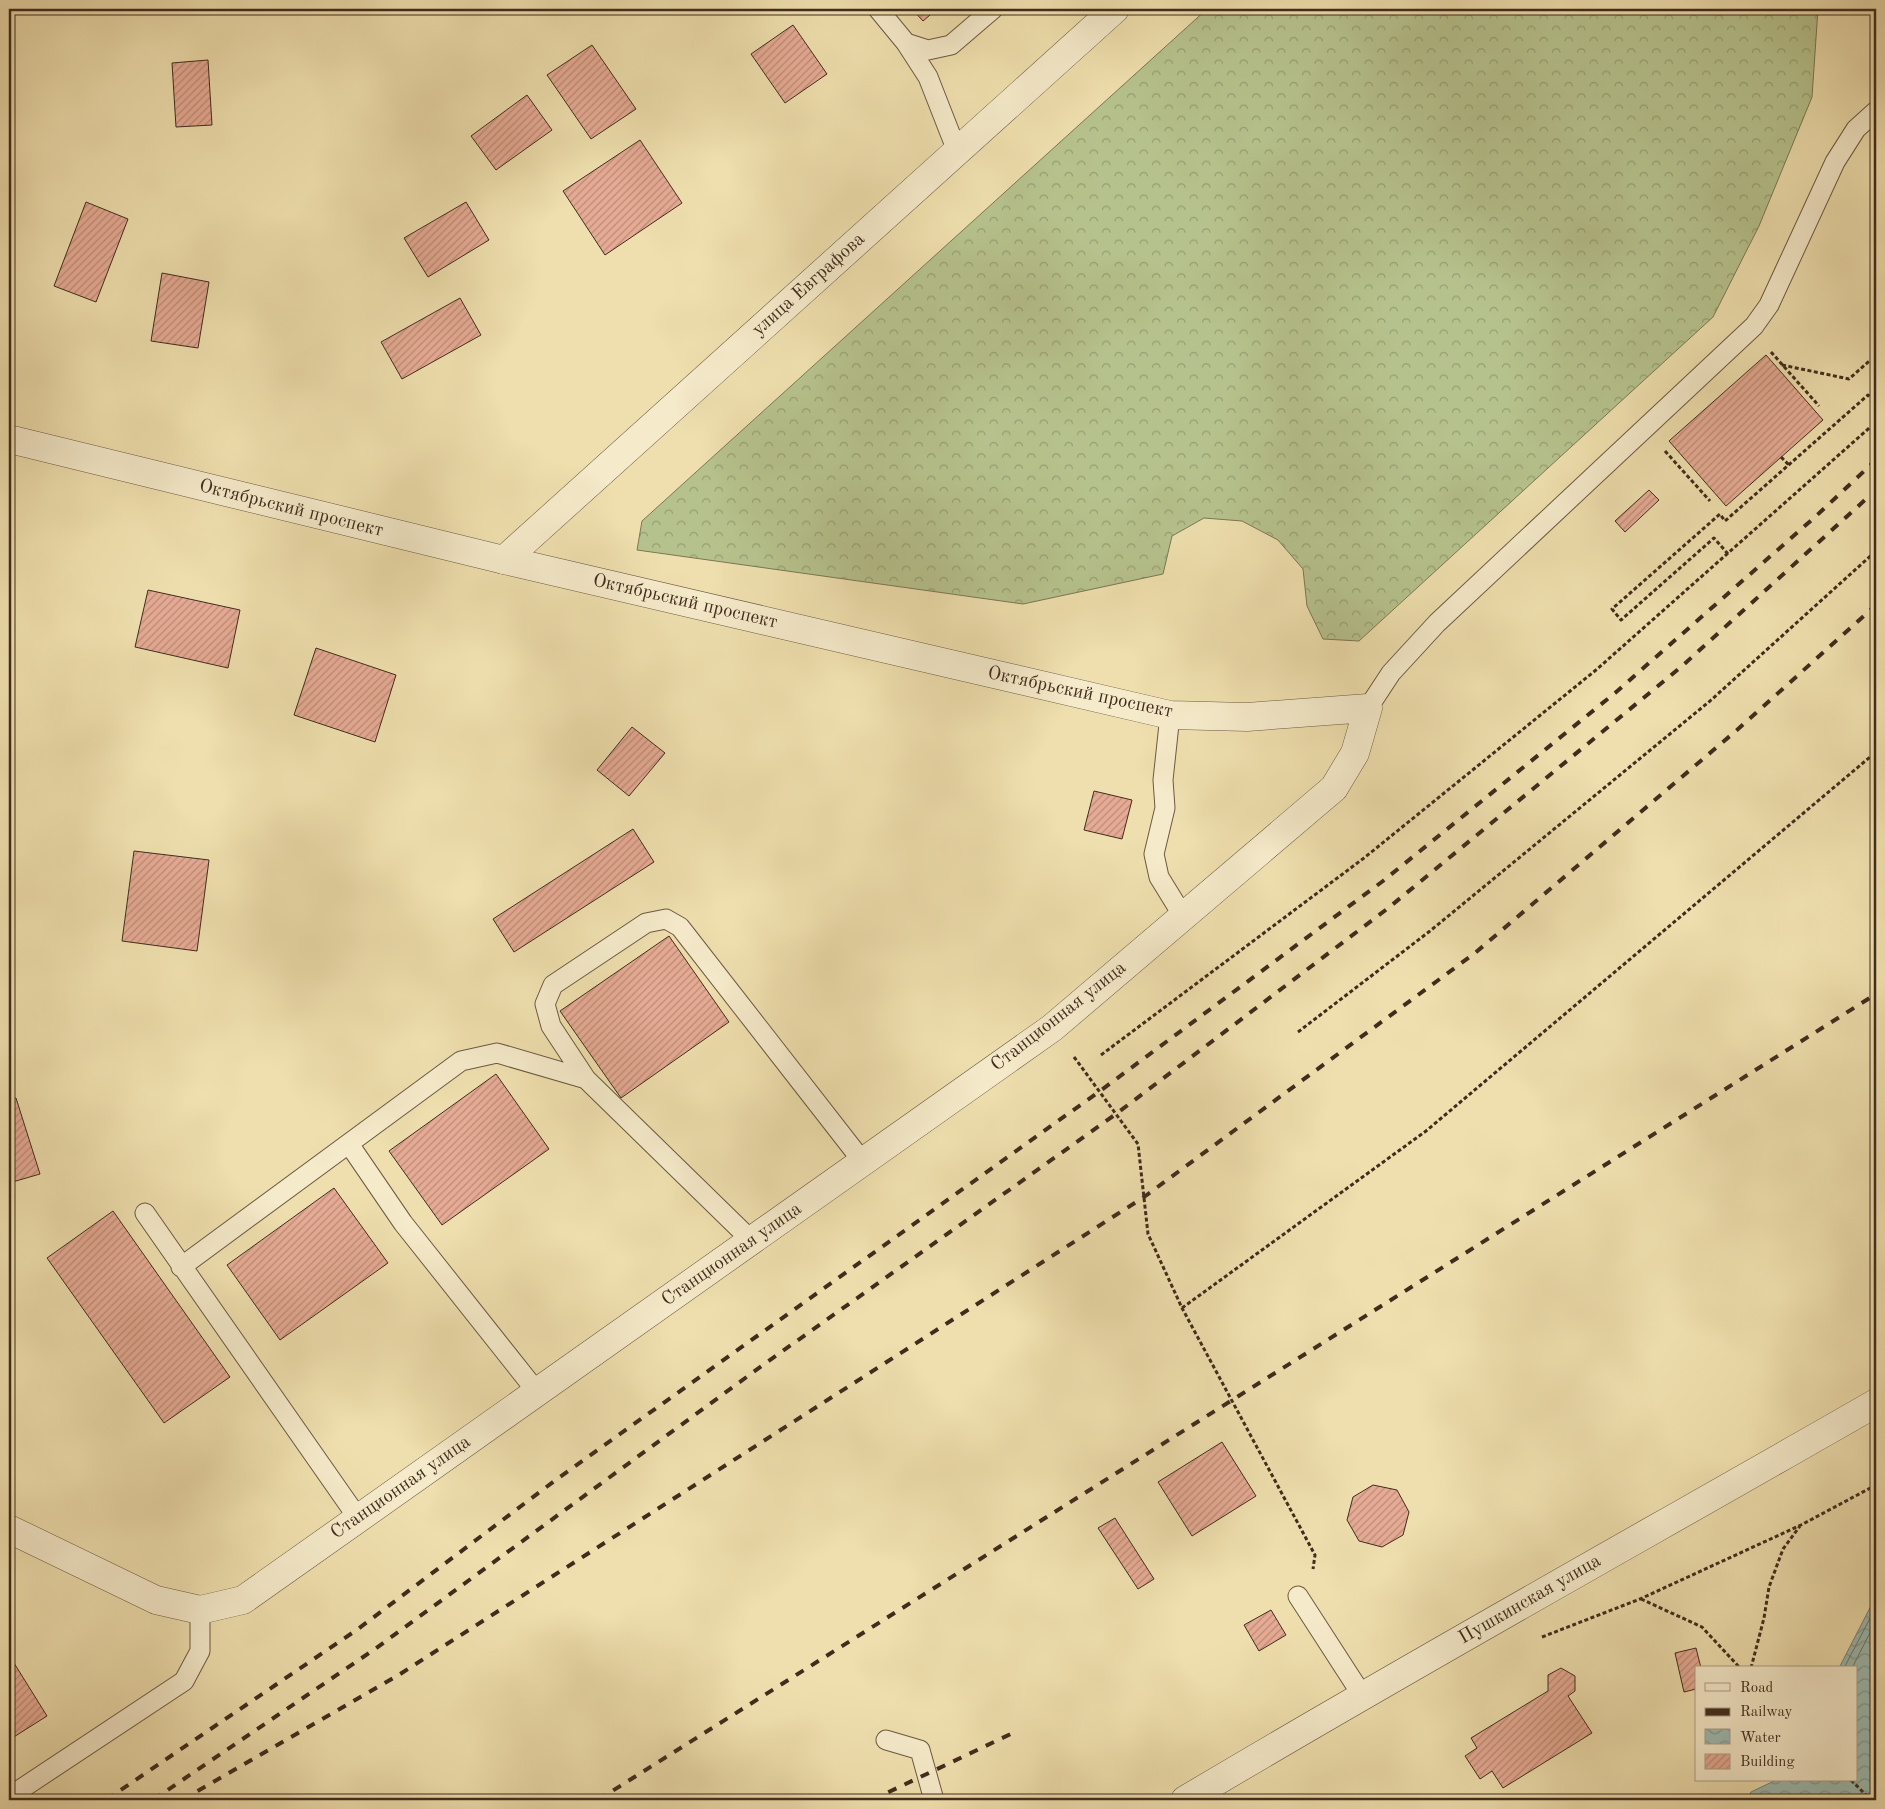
<svg xmlns="http://www.w3.org/2000/svg" width="1885" height="1809" font-family="'Old Standard TT',serif">
  <defs>
    <pattern id="forest-crowns" width="20" height="18" patternUnits="userSpaceOnUse" patternTransform="scale(1.25)"><rect width="20" height="18" fill="#b6c28d"/><path d="M2 6a3 3 0 1 1 6 0M12 15a3 3 0 1 1 6 0" fill="none" stroke="#959e73"/></pattern>
    <pattern id="water-waves" width="16" height="10" patternUnits="userSpaceOnUse" patternTransform="scale(1.25)"><rect width="16" height="10" fill="#9cbbb2"/><path d="M0 5q4-4 8 0t8 0" fill="none" stroke="#819890"/></pattern>
    <pattern id="building-hatch" width="6" height="6" patternUnits="userSpaceOnUse" patternTransform="scale(1.25)"><rect width="6" height="6" fill="#e6ab94"/><path d="M-1 1l2-2M0 6l6-6M5 7l2-2" fill="none" stroke="#bc8b78"/></pattern>
  </defs>
  <rect width="100%" height="100%" fill="#efdfae"/>
  <filter id="stains"><feTurbulence type="fractalNoise" baseFrequency=".004" numOctaves="4"/><feColorMatrix values="0 0 0 0 .2 0 0 0 0 .09 0 0 0 0 .02 0 0 0 .5 -.17"/></filter>
  <radialGradient id="worn" r=".72"><stop offset=".6" stop-color="#630" stop-opacity="0"/><stop offset="1" stop-color="#630" stop-opacity=".3"/></radialGradient>
  <path fill="url(#forest-crowns)" stroke="#7b7755" d="M1207,9h611l-6,88 -53,129 -46,91 -354,324 -36,-2 -16,-33 -4,-37 -25,-29 -36,-19 -38,-3 -32,18 -9,38 -140,30 -386,-54 5,-29z"/>
  <path fill="url(#water-waves)" stroke="#778276" d="M1876,1596v204h-130l5,-8 25,-12h80v-112h-17z"/>
  <g fill="none" stroke-linecap="round" stroke-linejoin="round">
    <path stroke="#6e7468" stroke-width="1" d="M1844,1668l32,-61
      M1852,1668l24,-47"/>
  </g>
  <path fill="url(#building-hatch)" stroke="#402c1d" d="M912,9h25l-14,12z
    M793,25l34,49 -42,29 -34,-49z
    M592,45l44,64 -45,30 -44,-64z
    M208,60l4,65 -36,2 -4,-64z
    M527,95l25,35 -56,40 -25,-34z
    M640,140l42,63 -77,52 -42,-64z
    M86,202l42,17 -32,83 -42,-16z
    M466,202l23,38 -61,37 -24,-39z
    M162,273l47,9 -11,66 -47,-7z
    M460,298l21,37 -79,44 -21,-37z
    M1766,355l57,65 -97,86 -57,-65z
    M1649,490l10,10 -34,32 -10,-11z
    M148,590l92,20 -12,58 -93,-21z
    M316,648l80,27 -21,67 -81,-27z
    M632,727l33,26 -36,43 -32,-26z
    M1094,791l38,9 -10,39 -38,-9z
    M633,829l21,33 -140,90 -21,-33z
    M134,851l75,9 -12,91 -75,-10z
    M669,936l60,86 -108,76 -61,-87z
    M496,1074l53,75 -107,76 -53,-74z
    M16,1098l24,76 -31,9v-83z
    M334,1188l54,75 -108,77 -53,-75z
    M113,1211l117,166 -66,46 -117,-165z
    M1222,1442l34,54 -64,40 -34,-54z
    M1373,1485l24,5 12,22 -6,23 -21,12 -23,-6 -12,-21 6,-23z
    M1115,1518l39,61 -16,10 -40,-61z
    M1271,1610l15,25 -27,16 -15,-26z
    M1696,1648l5,20h-5v21l-12,3 -9,-39z
    M9,1655l38,61 -38,24z
    M1561,1668l14,8v15l-7,5 24,37 -89,55 -11,-17 -12,8 -15,-23 12,-8 -6,-10 77,-47v-16z"/>
  <g fill="none" stroke-linecap="round" stroke-linejoin="round">
    <defs>
      <path id="service" d="M878,9l28,34 22,7 23,-5 42,-36
        M906,43l22,34 29,74
        M1368,708l23,-35 46,-50 317,-297 15,-21 66,-143 21,-33 20,-18
        M1170,715l-7,65 2,28 -11,46 5,23 24,39
        M349,1144l54,79 134,169
        M145,1213l213,305
        M752,1241l-166,-162 -35,-53 -6,-22 8,-19 93,-62 20,-4 14,8 183,235
        M181,1267l280,-206 36,-8 89,26
        M1298,1596l64,99
        M886,1740l34,10 14,50
        M9,1797l175,-116 16,-30v-41"/>
      <path id="minor" d="M9,1529l147,71 44,10 43,-10 809,-572 282,-240 21,-35 13,-45 -121,9 -77,-2 -666,-155"/>
      <path id="tertiary" d="M9,439l495,121 611,-551
        M1185,1800c228,-136 461,-265 691,-397"/>
    </defs>
    <use href="#service" stroke="#6c5941" stroke-width="21"/>
    <use href="#minor" stroke="#6c5941" stroke-width="29"/>
    <use href="#tertiary" stroke="#6c5941" stroke-width="29"/>
    <path stroke="#402c1d" stroke-width="3" stroke-dasharray="4 2.5" stroke-linecap="butt" d="M1771,352l48,54
      M1782,365l67,14 27,-24
      M1665,451l45,50
      M1781,457l8,8
      M1728,554l-14,-16 -93,82 -9,-11 108,-95 5,7 143,-126 8,9
      M1298,1032l132,-101 280,-230 166,-150
      M1101,1055l263,-197 232,-188 280,-248
      M1074,1057l64,87 10,90 34,74 133,247 -2,14
      M1182,1308l244,-177 450,-379
      M1641,1599l61,28 38,41
      M1542,1637l98,-38 161,-74 75,-40
      M1751,1668l13,-50 5,-31 14,-38 17,-23
      M1851,1780l20,20"/>
    <use href="#service" stroke="#f5eaca" stroke-width="19"/>
    <use href="#minor" stroke="#f5eaca" stroke-width="28"/>
    <use href="#tertiary" stroke="#f5eaca" stroke-width="28"/>
    <path stroke="#402c1d" stroke-width="4" stroke-dasharray="9 9" stroke-linecap="butt" d="M106,1800l252,-171 199,-150 543,-388 283,-210 232,-188 200,-176 61,-57
      M153,1800l222,-151 388,-284 353,-251 271,-205 294,-242 195,-177
      M182,1800l215,-124 747,-479 331,-244 262,-223 139,-125
      M598,1800l1278,-806
      M872,1800l143,-68"/>
  </g>
  <g text-anchor="middle" dominant-baseline="central" stroke-width="4" stroke-linejoin="round" paint-order="stroke">
    <g font-size="19" fill="#402c1d" stroke="#f5eaca">
      <text transform="translate(809 285) rotate(-42)">улица Евграфова</text>
      <text transform="translate(291 509) rotate(14)">Октябрьский проспект</text>
      <text transform="translate(685 602) rotate(13)">Октябрьский проспект</text>
      <text transform="translate(1080 693) rotate(12)">Октябрьский проспект</text>
      <text transform="translate(1059 1017) rotate(-38)">Станционная улица</text>
      <text transform="translate(732 1255) rotate(-35)">Станционная улица</text>
      <text transform="translate(401 1488) rotate(-35)">Станционная улица</text>
      <text transform="translate(1530 1600) rotate(-30)">Пушкинская улица</text>
    </g>
  </g>
  <rect width="1885" height="1809" fill="none" stroke="#efdfae" stroke-width="30"/>
  <rect x="10" y="10" width="1865" height="1789" fill="none" stroke="#402c1d" stroke-width="2.5"/>
  <rect x="15" y="15" width="1855" height="1779" fill="none" stroke="#402c1d"/>
  <rect x="1695" y="1666" width="162" height="115" fill="#f5eaca" stroke="#ad9e85"/>
  <rect x="1705" y="1683" width="25" height="8" fill="#f5eaca" stroke="#ad9e85"/>
  <text x="1740" y="1692" font-size="15" fill="#402c1d">Road</text>
  <rect x="1705" y="1708" width="25" height="8" fill="#402c1d" stroke="#ad9e85"/>
  <text x="1740" y="1716" font-size="15" fill="#402c1d">Railway</text>
  <rect x="1705" y="1729" width="25" height="15" fill="url(#water-waves)" stroke="#ad9e85"/>
  <text x="1740" y="1742" font-size="15" fill="#402c1d">Water</text>
  <rect x="1705" y="1754" width="25" height="15" fill="url(#building-hatch)" stroke="#ad9e85"/>
  <text x="1740" y="1766" font-size="15" fill="#402c1d">Building</text>
  <rect width="100%" height="100%" filter="url(#stains)"/>
  <rect width="100%" height="100%" fill="url(#worn)"/>
</svg>
